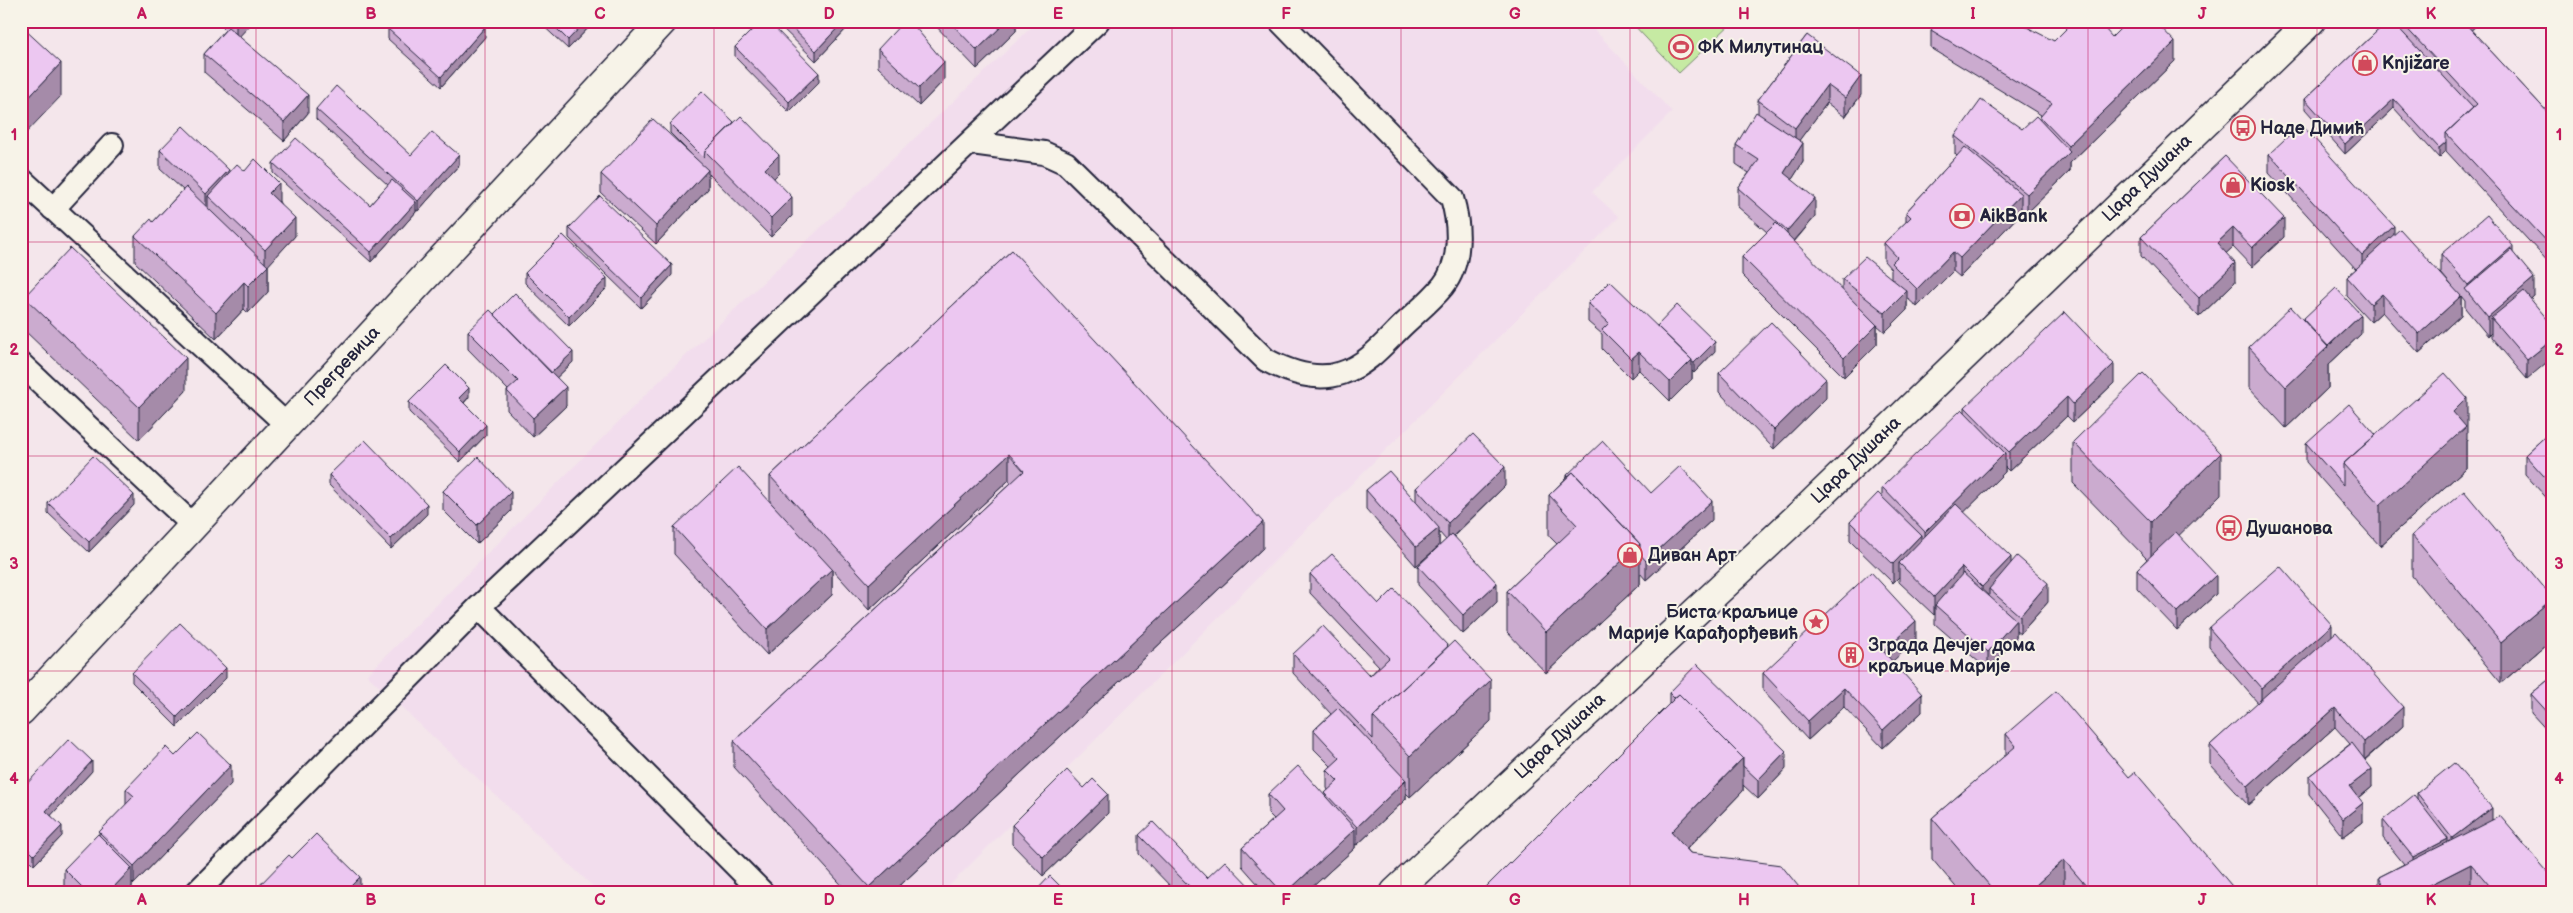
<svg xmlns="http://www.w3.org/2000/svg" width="2573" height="913" font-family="'Balsamiq Sans',sans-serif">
  <rect width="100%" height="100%" fill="#f4e6eb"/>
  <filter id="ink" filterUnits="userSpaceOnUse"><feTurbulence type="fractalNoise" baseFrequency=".02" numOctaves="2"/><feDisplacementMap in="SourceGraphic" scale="10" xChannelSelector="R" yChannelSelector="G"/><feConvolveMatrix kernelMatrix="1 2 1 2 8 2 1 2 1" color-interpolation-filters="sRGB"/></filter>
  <g filter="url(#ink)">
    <path fill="#f2dded" d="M1038,21h548l86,91 -80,80 27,25 -676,675h-344l-232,-217 285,-287z"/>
    <path fill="#c6eaa3" stroke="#74866f" d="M1630,21h104l-55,52z"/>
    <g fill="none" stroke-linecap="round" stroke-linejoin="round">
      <defs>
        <path id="lane" d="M972,143l72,10 22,10 200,197c23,12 50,22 76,13 24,-8 40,-27 57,-44 14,-14 31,-27 44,-43 19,-24 17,-61 9,-88l-172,-177
          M21,179l266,246
          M53,209l59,-64
          M21,364l173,162
          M479,607l283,285
          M197,892l282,-285 619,-586"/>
        <path id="street" d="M21,711l642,-690"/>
        <path id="secondary" d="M1395,892l412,-384 504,-487"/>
      </defs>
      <use href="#lane" stroke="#22223b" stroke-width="26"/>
      <use href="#street" stroke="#22223b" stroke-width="31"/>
      <use href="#secondary" stroke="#22223b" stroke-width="31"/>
      <use href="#lane" stroke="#f7f3e8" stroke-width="22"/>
      <use href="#street" stroke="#f7f3e8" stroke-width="28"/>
      <use href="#secondary" stroke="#f7f3e8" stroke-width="28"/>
    </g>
    <path fill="#cbabcf" stroke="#22223b" d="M216,21h38l-15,15 69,77 -24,28 -80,-69v-18l21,-24z
      M538,21h57l-27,28z
      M775,21h72v7l-31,33z
      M931,21h85v10l-39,38z
      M2388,21h93l-10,9 81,87v149l-106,-115 -7,7 -45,-50 -49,46 -40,-45v-10z
      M388,29l97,8 -44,50 -53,-48z
      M1931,30l123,11 58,-4 63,24 -105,102v8l-43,42 -6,-4v4l-61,64 -7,-6 -36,36 -10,-9v12l-22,22 -8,-7v19l-33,33 -102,-102v-18l25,-25 -29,-25v-19l11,-15 -13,-9v-19l22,-32v-13l49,-65 54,60 -16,22 -18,-14 -28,37 4,22 -11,17 23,38 -21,25 48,48v-11l49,-1v-9l-7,-8v-18l22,-21v-10l51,-56 -2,-2v-18l67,-7 18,-9v-3l1,-2 -110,-67z
      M735,47l84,35 -30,30 -54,-55z
      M878,49l66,31 -25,26 -41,-39z
      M2552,94v22l-2,-2v-18z
      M316,109l95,46 48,10 -41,46 -2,-1v2l-45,50 -98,-89v-10l97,42 18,-20 -72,-66z
      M670,124l109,49 -5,5 18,38 -21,21 -63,-64v16l-52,55 -55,-51v-19l90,-20 -21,-21z
      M160,150l69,23 50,28 16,35 -27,29v27l-20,21 -4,-4 -28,30 -81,-77v-26l18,-14 30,-32 -23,-21z
      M2269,154l125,80 58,52 -11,-13v-19l72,-1 21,43 -4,4 -3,79 -36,-42v-4l-3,3 -23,-28v-7l-4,-5v19l-42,38 -37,-41 -11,10 -24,-26v-19l9,-8 -87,-96z
      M2225,156l59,81 -32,30 -19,-20 -7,6 9,29 -36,35 -58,-61v-19z
      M569,228l103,47 -31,33 -72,-70z
      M1012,250l251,298 -370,344h-45l-114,-125v-26l277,-258 -2,-3 -140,130 -37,-41v26l-65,60 -93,-101v-27l96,-25v-26z
      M525,273l82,15 -38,38 -44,-43z
      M24,297l162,94 -47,49 -115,-110z
      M1588,303l69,23 58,25 -21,22 -2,-2v8l-22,22 -31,-31 -8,8 -29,-29v-15l-14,-12z
      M494,314l79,48 -17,16 10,28 -33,31 -26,-27v-19l1,-1 -40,-41v-18z
      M2303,319l58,15 -33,31v23l-42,40 -37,-40v-41z
      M1719,373l107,25 -52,51 -55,-57z
      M2114,383l-41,39 -6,-6 -58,55 -4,-4v5l-41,40 47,52 37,38 -28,32 -4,-3v7l-28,32 -53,-46v-10l-1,1 -35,-33v-5l-6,6 -43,-42v-19l32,-25v-10l83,-75v-5z
      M469,397l-5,6 22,32 -26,27 -51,-50v-10z
      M2552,430v74l-27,-30v-19z
      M2376,435l91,4 -1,2v27l-86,78 -37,-41v-2v1l-37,-42v-19z
      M2073,442l148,52 -43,41 38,59 -39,36 -40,-42v-19l10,-10 -74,-76z
      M329,475l98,39 -36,35 -62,-64z
      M1567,475l84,18 61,27 -66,60 -6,-7v11l-94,89 -39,-41v-41l50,-47 -8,-8v-41l18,-18z
      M1505,486l-51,50 43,66 -34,32 -45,-49v-19l28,-26 -7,-8v14l-23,20 -50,-57v-19l50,11v-13z
      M443,491l68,20 -34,33 -34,-34z
      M48,503l86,2 -45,47 -41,-39z
      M2412,535l140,62v43l-51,43 -89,-107z
      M1310,574l181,147 -81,76 -4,-4v6l-49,46 -2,-1v4l-48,44h-42l-23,-26v-18l32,-29 -6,-6v-19l57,2v-3l3,-3 -1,-2v-18l4,-4 -17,-17v-19l17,-16 -38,-41v-19l77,22 9,-10 -69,-73z
      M2209,628l123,9 71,89 -38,34 7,27 -13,11 4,24 -20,15 -34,-43v-18l41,-32 -15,-17 -87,78 -38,-41v-19l48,-42 -49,-56z
      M1916,640l-24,21 30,51 -39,36 -39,-41 -36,33 -45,-49v-18z
      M132,673l94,5 -49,49 -45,-45z
      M2552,677v59l-21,-23v-19z
      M1669,693l117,76 -28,30 -15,-14v6l-56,58 3,4 113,39h-322l188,-188z
      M2006,734l123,43 108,115h-277l-28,-33v-41l74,-63z
      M175,756l56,28 -97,100 -2,-2v5l-5,5h-59l-4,-4v-19l35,-34v-3l27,-27v-16z
      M92,771l-41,44 11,21 -28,29 -13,-13v-62z
      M1084,788l24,25 -65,63 -31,-32v-19z
      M2417,793l75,26 60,73h-73l-8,-9 -18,9h-74v-15l25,-13 -21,-26v-18l34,-20z
      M1139,835l68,43 48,14h-79l-37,-38z"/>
    <path fill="#a58ba9" stroke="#22223b" d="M236,21h18l-18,19z
      M586,21h9l-27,28v-9z
      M844,21h3v7l-31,33v-10z
      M1007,21h9v10l-39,38v-19z
      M2462,21h19l-19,18z
      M485,27v10l-44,50v-10z
      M2175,42v19l-105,102v8l-43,42v-19l41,-40v-8z
      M944,62v18l-25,26v-18z
      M61,63v33l-40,42v-32z
      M819,73v9l-30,30v-10z
      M1861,76v19l-16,22v-19z
      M1827,85v18l-32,43v-18z
      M308,95v18l-24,28v-19z
      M2394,99v9l-49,46v-10z
      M2446,142v9l-7,7v-10z
      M1803,143v19l-19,30v-19z
      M459,155v10l-41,46v-10z
      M779,155v18l-14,14v-18z
      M229,170v18l-21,8v15l-2,2v-19z
      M708,170v19l-52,55v-18z
      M279,183v18l-10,11v-19z
      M2021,194v19l-61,64v-19z
      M792,197v19l-21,21v-19z
      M1815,198v19l-28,32v-18z
      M416,202v10l-45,50v-10z
      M295,218v18l-30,33v-19z
      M2284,218v19l-32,30v-19z
      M2394,226v19l-32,30v-19z
      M2233,228v19l-16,15v-19z
      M2513,246v19l-45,27v-7z
      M1953,252v19l-36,36v-18z
      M2235,263v19l-36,35v-19z
      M672,265v10l-31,33v-10z
      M268,266v26l-20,21v-27z
      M607,278v10l-38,38v-9z
      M2534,278v18l-35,31 -8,-9v15l-3,3v-19z
      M244,282v27l-28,30v-26z
      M1907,291v19l-22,22v-19z
      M2382,294v18l-11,10v-18z
      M2461,296v19l-42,38v-19z
      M2361,315v19l-33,31v23l-42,40v-41z
      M1877,325v19l-33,33v-19z
      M2552,340v18l-25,21v-19z
      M1715,342v9l-21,22v-10z
      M573,352v10l-25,24v-10z
      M1639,352v18l-8,8v-19z
      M186,358v33l-47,49v-33z
      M1692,360v19l-22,22v-19z
      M2114,364v19l-41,39v-18z
      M1826,379v19l-52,51v-19z
      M566,387v19l-33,31v-19z
      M469,388v9l-10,11v-10z
      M2067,397v19l-58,55v-19z
      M2467,398v41l-1,2v27l-86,78v-41l73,-93z
      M486,425v10l-26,27v-10z
      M2005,453v19l-80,79v-19z
      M2221,453v41l-70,69v-41z
      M1009,454v26l-140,130v-26z
      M1505,467v19l-57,55v-18z
      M511,492v19l-34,33v-19z
      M134,495v10l-45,47v-10z
      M1712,501v19l-66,60v-19z
      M427,504v10l-36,35v-10z
      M1263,522v26l-370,344h-24v-5z
      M1439,528v18l-23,20v-19z
      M1921,535v18l-22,10v14l-6,6v-19z
      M1640,544v40l-94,89v-41z
      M2011,557v19l-22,13v10l-7,7v-19z
      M1962,567v19l-27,19v9l-1,1v-18z
      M832,569v26l-65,60v-26z
      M2216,575v19l-39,36v-18z
      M1497,583v19l-34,32v-19z
      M2048,583v19l-28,32v-18z
      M2552,599v41l-51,43v-41z
      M2016,620v18l-28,32v-18z
      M1916,621v19l-33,30v-19z
      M2332,625v19l-71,62v-18z
      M226,668v10l-49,49v-10z
      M1491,680v41l-81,76v-41z
      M1844,688v19l-36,33v-19z
      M1922,694v18l-39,36v-18z
      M2403,707v19l-39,34v-18z
      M2335,708v19l-87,78v-19z
      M1786,751v18l-28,30v-19z
      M1743,758v33l-72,74v-33z
      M92,761v10l-46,50v-10z
      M231,765v19l-97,100v-18z
      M2372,769v18l-22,18v-19z
      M1406,780v19l-49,46v-18z
      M1108,794v19l-65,63v-19z
      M2363,803v19l-20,15v-18z
      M2492,808v18l-40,30v-18z
      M62,826v10l-28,29v-10z
      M1355,829v19l-48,44h-20z
      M2448,839v19l-35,18v-19z
      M2064,860v32h-36z
      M2471,864v19l-18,9h-37z
      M132,868v19l-5,5h-18z
      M360,877v15h-15z
      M1621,885v7h-6z"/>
    <path fill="#ecc7f1" stroke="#22223b" d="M395,21h84l6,6 -44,50 -53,-48z
      M549,21h37l-18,19z
      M761,21h7l51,52 -30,29 -54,-55z
      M785,21h59l-28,30z
      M904,21h6l34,41 -25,26 -41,-39z
      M949,21h58l-30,29z
      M1937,21h78l39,20 20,-20h24l14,16 16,-16h27l20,21 -107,104 -28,-29 12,-14 -121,-73z
      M2388,21h4l81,87 -27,25v9l-7,6 -45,-49 -49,45 -40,-45z
      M2400,21h63l89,96v130l-106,-114 31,-29z
      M21,26l40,37 -40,43z
      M228,27l80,68 -24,27 -80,-68z
      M1807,35l54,41 -16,22 -18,-13 -32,43 -37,-28z
      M336,86l75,69 21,-23 27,23 -41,46 -102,-92z
      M702,91l32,31 -29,29 -1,7 -34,-34z
      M1981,100l41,29 14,-13 34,36 -43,42 -72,-58z
      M1756,112l47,31 -19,30 31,25 -28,33 -49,-43 21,-28 -23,-15z
      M741,116l38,39 -14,14 27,28 -21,21 -66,-67z
      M653,119l55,51 -52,56 -55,-52z
      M2301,124l93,102 -32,30 -93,-102z
      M183,126l46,44 -23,24 -46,-44z
      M296,138l74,67 22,-25 24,22 -45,50 -98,-89z
      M1965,147l56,47 -61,64 -7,-6 -36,37 -26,-26 6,-6 -13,-14 27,-26 -5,-5z
      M2225,156l59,62 -32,30 -19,-20 -16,15 18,20 -36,35 -58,-61z
      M255,159l24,24 -10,10 26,25 -30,32 -57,-54 29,-32 8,7z
      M186,187l82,79 -20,20 -4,-4 -28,31 -81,-77 16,-17 2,3z
      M600,196l72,69 -31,33 -72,-70z
      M2487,215l26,31 -45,39 -27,-31z
      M1776,223l101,102 -33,33 -102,-101z
      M2400,229l61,67 -42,38 -37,-40 -11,10 -24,-27z
      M563,235l44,43 -38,39 -44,-44z
      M70,248l116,110 -47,49 -115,-110z
      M1012,250l251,272 -394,365 -135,-146 290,-270 -15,-17 -140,130 -99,-108z
      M2511,250l23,28 -46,39 -23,-28z
      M1865,257l42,34 -22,22 -43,-34z
      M1610,281l82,79 -22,22 -31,-30 -8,7 -29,-29 7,-7 -21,-20z
      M2336,288l25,27 -33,31 -25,-27z
      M2524,291l28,34v15l-25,20 -36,-42z
      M515,293l58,59 -22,21 -57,-59z
      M1677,305l38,37 -21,21 -2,-1v-2l-35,-34z
      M2291,307l37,40 -42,40 -37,-40z
      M490,310l76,77 -33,31 -26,-27 11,-10 -50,-50z
      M2065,312l49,52 -41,40 -6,-7 -58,55 -44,-45z
      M1771,322l55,57 -52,51 -55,-57z
      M446,365l23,23 -10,10 27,27 -26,27 -51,-50z
      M2143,373l78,80 -70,69 -78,-80z
      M2445,373l22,25 -14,14 13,15 -86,78 -37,-41z
      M2349,404l27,31 -33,29v21l-37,-42z
      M1962,409l43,44 -80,79 -43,-45z
      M2552,430v55l-27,-30z
      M1473,434l32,33 -57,56 -32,-35z
      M365,440l62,64 -36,35 -62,-64z
      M1603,441l48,52 29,-27 32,35 -66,60 -6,-7v-10l-67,-72 -5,4 -1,-1z
      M93,456l41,39 -45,47 -41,-39z
      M478,457l33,35 -34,33 -34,-34z
      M738,467l94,102 -65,60 -93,-102z
      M1389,471l50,57 -23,19 -50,-57z
      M1573,472l67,72 -94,88 -39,-41 70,-66 -28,-30z
      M2464,491l88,106v2l-51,43 -89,-107z
      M1878,493l43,42 -28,29 -43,-42z
      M1956,504l55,53 -29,30 -20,-20 -28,30 -35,-34z
      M2176,532l40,43 -39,37 -40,-43z
      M1452,534l45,49 -34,32 -45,-49z
      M1332,554l47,50 15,-15 54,57 -75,71v22l-80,-85 30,-28 47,50 19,-18 -79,-84z
      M2017,556l31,27 -28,33 -31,-27z
      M2280,566l52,59 -71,63 -52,-60z
      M1871,572l45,49 -33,30 39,43 -39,36 -39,-42 -36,33 -45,-48z
      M1963,573l53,47 -28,32 -53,-47z
      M180,623l46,45 -49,49 -45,-44z
      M2336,632l67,75 -39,35 -29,-34 -87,78 -38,-41z
      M1454,641l37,39 -81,76 -37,-39z
      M1697,664l89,87 -28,29 -15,-14v-8l-64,-64 -5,4 -5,-5z
      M2552,677v40l-21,-23z
      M2056,691l73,86 6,-5 102,120h-153l-1,-1 4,-4 -23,-27 -36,32h-33l-63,-74 84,-72 -10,-12z
      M1679,694l64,64 -72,74 19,21 91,12 22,27h-176l-6,-7 -6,7h-134z
      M1338,708l68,72 -49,47 -32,-34 13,-12 -11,-11 13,-12 -26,-28z
      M198,733l33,32 -97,101 -35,-34 35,-36 -8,-7 40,-42 9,9z
      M69,739l23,22 -46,50 16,15 -28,29 -13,-13v-52z
      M2352,743l20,26 -22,17 13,17 -20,16 -34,-43z
      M2454,763l38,45 -40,30 -35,-45z
      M1298,766l57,63 -68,63h-5l-40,-44 41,-37 -15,-17z
      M1067,770l17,18 9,-9 15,15 -65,63 -31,-32z
      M2414,795l34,44 -35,18 -30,-37z
      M2500,816l52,61v15h-57l-24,-28 -55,28h-30l-7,-15z
      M1153,822l54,56 18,-17 30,31h-65l2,-3 -53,-54z
      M98,834l34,34 -23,24h-22l-23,-23z
      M316,834l44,43 -15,15h-92l36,-37 3,3z
      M1050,876l16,16h-31z
      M1169,886l6,6h-12z"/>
  </g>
  <path fill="none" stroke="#c2185b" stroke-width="1" stroke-opacity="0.55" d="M256,21v871M485,21v871M714,21v871M943,21v871M1172,21v871M1401,21v871M1630,21v871M1859,21v871M2088,21v871M2317,21v871M21,242h2531M21,456h2531M21,671h2531"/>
  <defs>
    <symbol id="stadium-ring" viewBox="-11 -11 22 22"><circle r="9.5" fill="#f7f3e8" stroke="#d1495b" stroke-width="1.5"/><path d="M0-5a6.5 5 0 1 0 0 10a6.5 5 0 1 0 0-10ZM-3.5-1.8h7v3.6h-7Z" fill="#d1495b"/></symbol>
    <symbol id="shop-ring" viewBox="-11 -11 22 22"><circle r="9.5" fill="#f7f3e8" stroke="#d1495b" stroke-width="1.5"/><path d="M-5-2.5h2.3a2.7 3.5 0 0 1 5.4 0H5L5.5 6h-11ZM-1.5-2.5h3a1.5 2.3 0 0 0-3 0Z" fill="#d1495b"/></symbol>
    <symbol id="bus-ring" viewBox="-11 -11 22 22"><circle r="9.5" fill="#f7f3e8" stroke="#d1495b" stroke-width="1.5"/><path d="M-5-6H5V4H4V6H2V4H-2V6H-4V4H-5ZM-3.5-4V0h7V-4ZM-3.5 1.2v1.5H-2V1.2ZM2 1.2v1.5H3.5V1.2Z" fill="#d1495b"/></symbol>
    <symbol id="bank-ring" viewBox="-11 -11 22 22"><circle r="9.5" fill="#f7f3e8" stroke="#d1495b" stroke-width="1.5"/><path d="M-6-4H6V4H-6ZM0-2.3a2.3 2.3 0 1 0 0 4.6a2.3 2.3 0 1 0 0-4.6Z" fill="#d1495b"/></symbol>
    <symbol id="sight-ring" viewBox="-11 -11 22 22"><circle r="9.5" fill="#f7f3e8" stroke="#d1495b" stroke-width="1.5"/><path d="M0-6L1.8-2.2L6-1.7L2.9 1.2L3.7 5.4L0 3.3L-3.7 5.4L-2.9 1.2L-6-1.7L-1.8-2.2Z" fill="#d1495b"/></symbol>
    <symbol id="building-ring" viewBox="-11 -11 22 22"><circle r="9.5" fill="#f7f3e8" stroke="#d1495b" stroke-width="1.5"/><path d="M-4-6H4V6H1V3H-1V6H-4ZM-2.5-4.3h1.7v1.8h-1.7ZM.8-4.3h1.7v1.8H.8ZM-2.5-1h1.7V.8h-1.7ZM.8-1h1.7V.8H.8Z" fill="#d1495b"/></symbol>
  </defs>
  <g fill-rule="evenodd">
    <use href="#stadium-ring" x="1667" y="33" width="28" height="28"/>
    <use href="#shop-ring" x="2351" y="49" width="28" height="28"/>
    <use href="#bus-ring" x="2229" y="114" width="28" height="28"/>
    <use href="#shop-ring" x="2219" y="171" width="28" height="28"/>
    <use href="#bank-ring" x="1948" y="202" width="28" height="28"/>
    <use href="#bus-ring" x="2215" y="514" width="28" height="28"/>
    <use href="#shop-ring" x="1616" y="541" width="28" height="28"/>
    <use href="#sight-ring" x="1802" y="608" width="28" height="28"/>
    <use href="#building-ring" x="1837" y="641" width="28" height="28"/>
  </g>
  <g text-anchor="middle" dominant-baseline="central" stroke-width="4" stroke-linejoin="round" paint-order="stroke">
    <g font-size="18" font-weight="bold" fill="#22223b" stroke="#f7f3e8" text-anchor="start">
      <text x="1698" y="47">ФК Милутинац</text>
      <text x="2382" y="63">Knjižare</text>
      <text x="2260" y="128">Наде Димић</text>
      <text x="2250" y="185">Kiosk</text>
      <text x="1980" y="216">AikBank</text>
      <text x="2246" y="528">Душанова</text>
      <text x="1648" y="555">Диван Арт</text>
      <text x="1798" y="612" text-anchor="end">Биста краљице<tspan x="1798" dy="21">Марије Карађорђевић</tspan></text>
      <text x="1868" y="645">Зграда Дечјег дома<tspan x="1868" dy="21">краљице Марије</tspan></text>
    </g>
    <g font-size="18" fill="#22223b" stroke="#f7f3e8">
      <text transform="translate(2147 178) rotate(-44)">Цара Душана</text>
      <text transform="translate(342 366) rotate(-47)">Прегревица</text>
      <text transform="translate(1856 460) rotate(-44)">Цара Душана</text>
      <text transform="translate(1560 736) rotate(-43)">Цара Душана</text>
    </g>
  </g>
  <rect width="2573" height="913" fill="none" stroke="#f7f3e8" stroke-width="55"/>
  <rect x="28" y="28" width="2518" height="858" fill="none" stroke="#c2185b" stroke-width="2"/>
  <g font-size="16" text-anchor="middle" font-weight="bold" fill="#c2185b">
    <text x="142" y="19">A</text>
    <text x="371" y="19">B</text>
    <text x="600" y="19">C</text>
    <text x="829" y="19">D</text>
    <text x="1058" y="19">E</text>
    <text x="1286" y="19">F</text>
    <text x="1515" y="19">G</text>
    <text x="1744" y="19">H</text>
    <text x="1973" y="19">I</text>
    <text x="2202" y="19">J</text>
    <text x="2431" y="19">K</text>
    <text x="14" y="140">1</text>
    <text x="2559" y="140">1</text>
    <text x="14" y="355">2</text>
    <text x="2559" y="355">2</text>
    <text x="14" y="569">3</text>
    <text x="2559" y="569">3</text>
    <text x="14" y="784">4</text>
    <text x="2559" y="784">4</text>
    <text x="142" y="905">A</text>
    <text x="371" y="905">B</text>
    <text x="600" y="905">C</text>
    <text x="829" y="905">D</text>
    <text x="1058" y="905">E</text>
    <text x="1286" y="905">F</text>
    <text x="1515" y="905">G</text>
    <text x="1744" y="905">H</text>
    <text x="1973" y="905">I</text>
    <text x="2202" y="905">J</text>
    <text x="2431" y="905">K</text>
  </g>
</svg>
